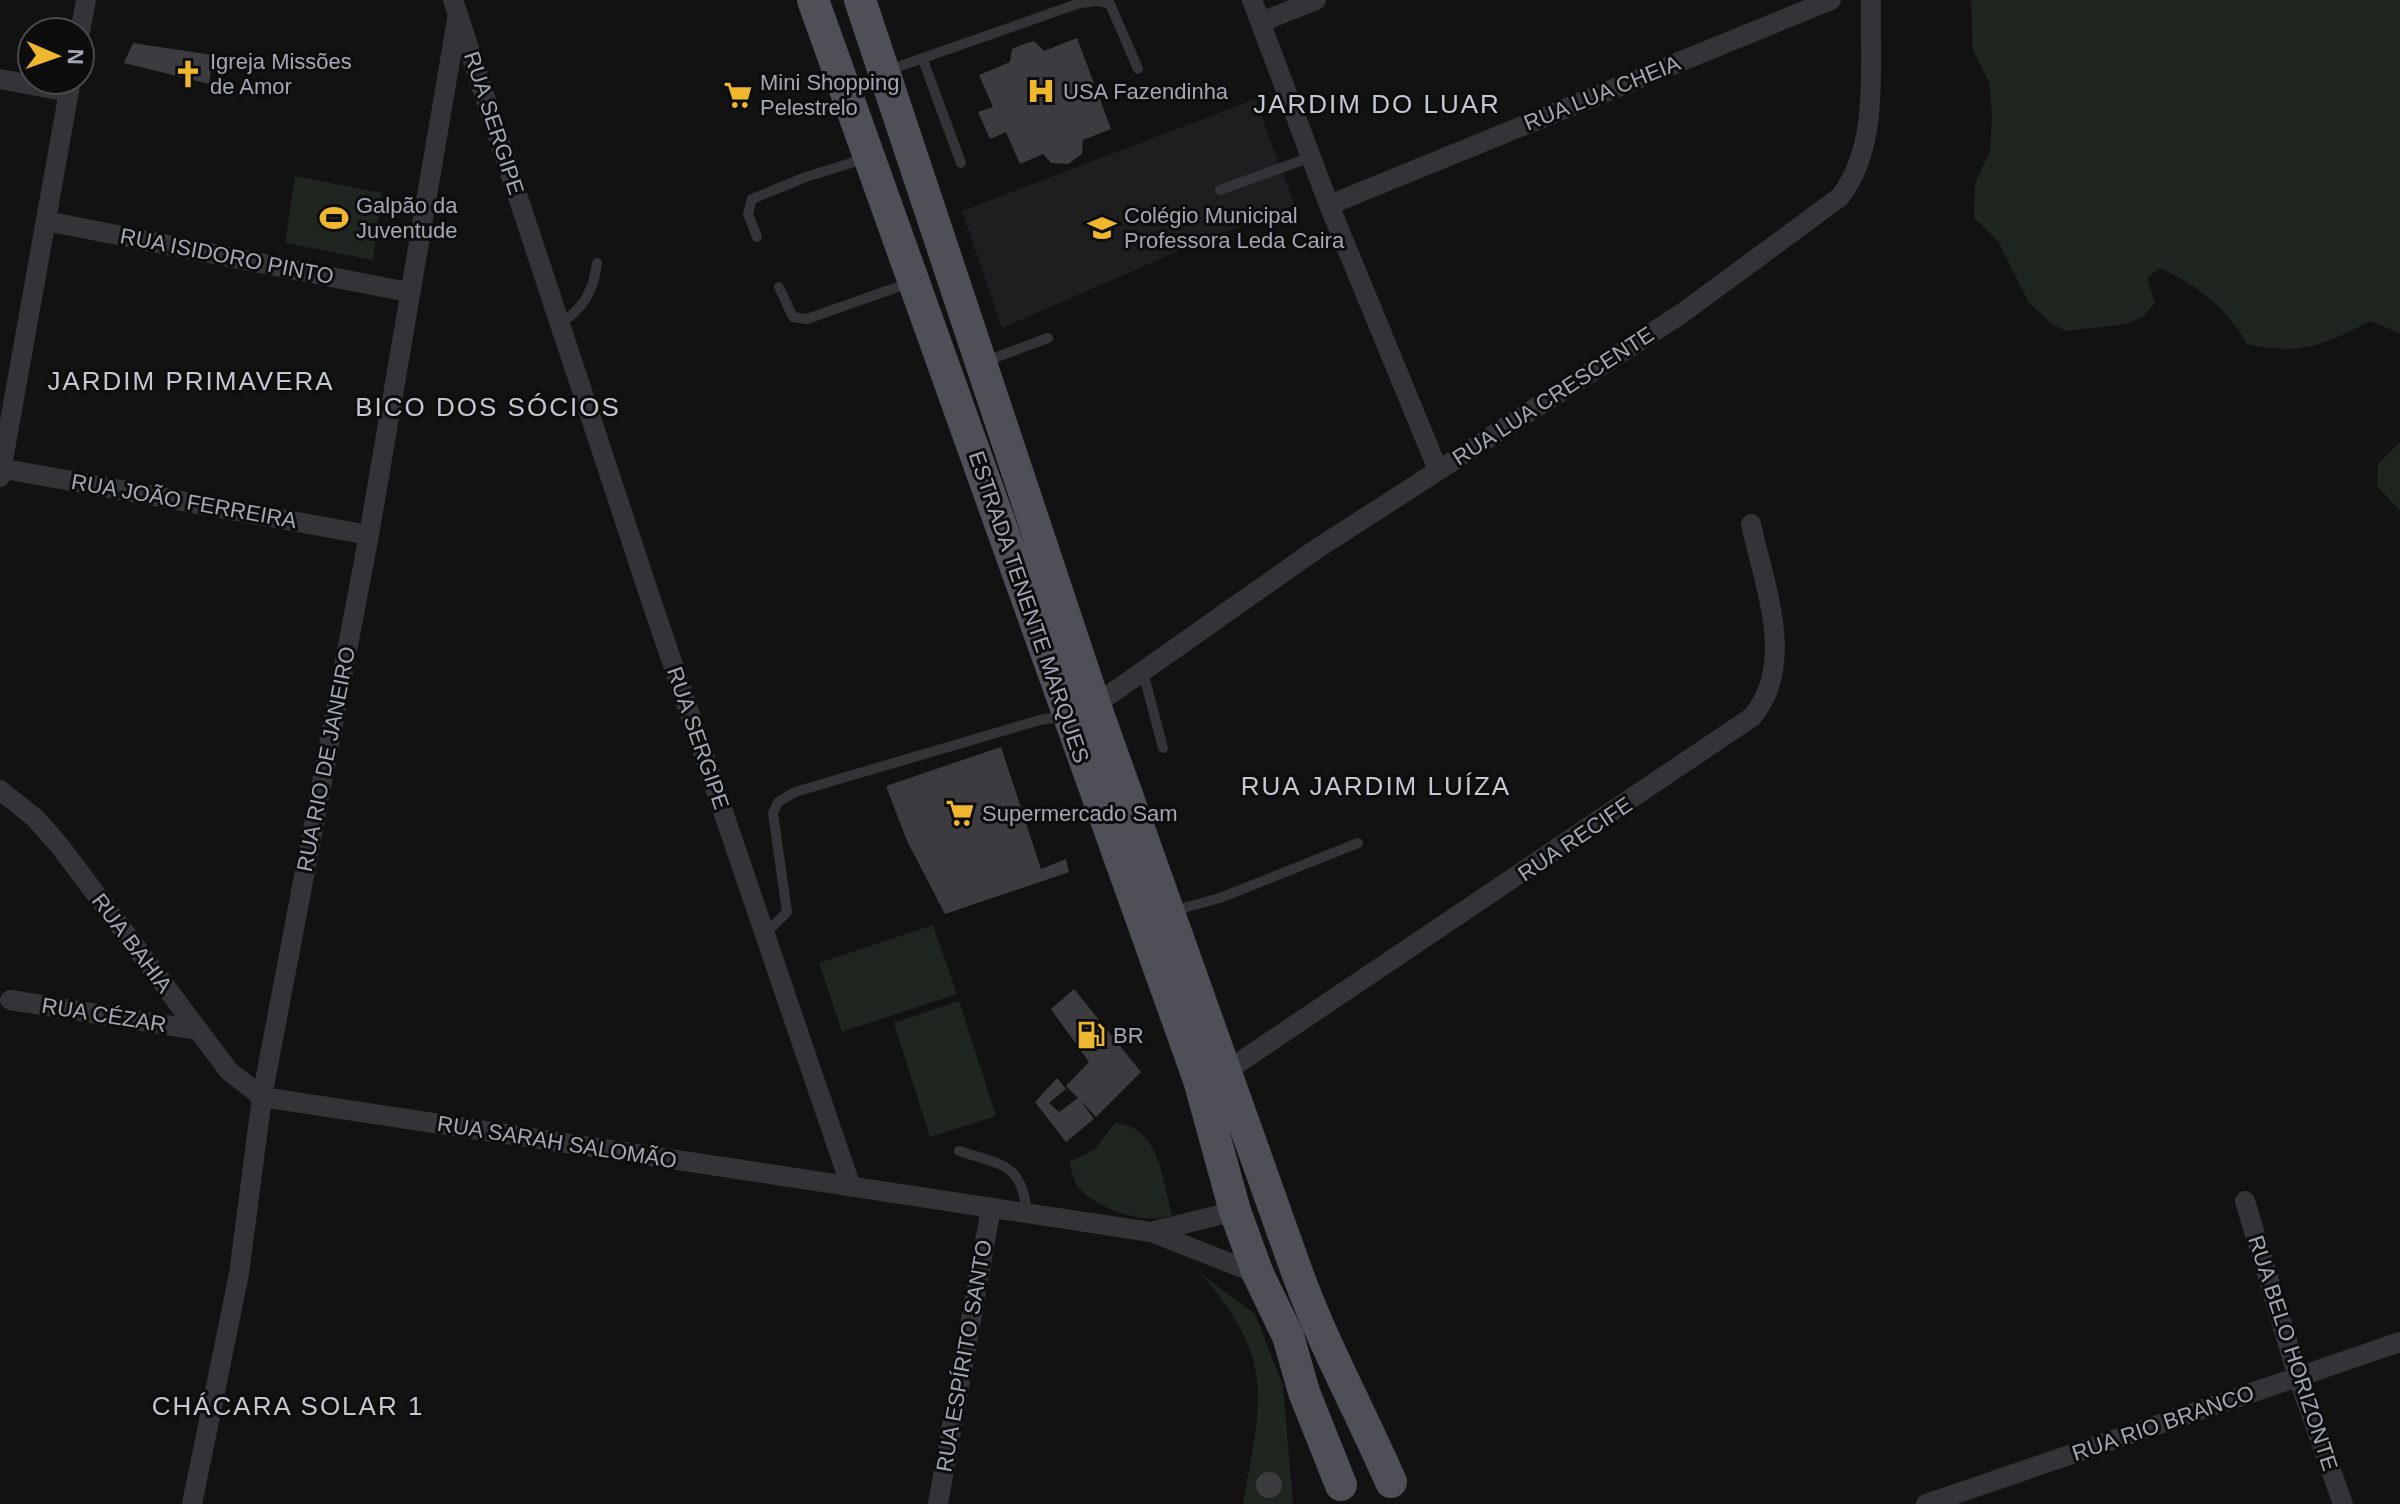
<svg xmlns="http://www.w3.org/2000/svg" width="2400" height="1504" font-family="Arial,sans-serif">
  <rect width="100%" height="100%" fill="#121213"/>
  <path fill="#1e1e20" d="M1255,99l40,106 -105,41 -188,82 -40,-117z"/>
  <path fill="#1e261f" d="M1971,0h429v333l-30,-12c-46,24 -69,35 -123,23 -21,-37 -49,-58 -87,-76l-13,10 8,25 -11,13 -17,8 -61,7 -14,-7 -23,-21 -31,-62 -24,-23 1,-34 15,-34 2,-34 -3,-34 -16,-31z
    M295,176l87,17 -9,67 -88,-17z
    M2400,442v69l-23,-25 1,-22z
    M933,925l24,69 -115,38 -23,-69z
    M959,1001l37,115 -66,21 -36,-114z
    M1115,1123c45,4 47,55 57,92 -24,12 -77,-7 -94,-28 -4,-6 -7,-18 -9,-25l25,-12z
    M1200,1273l55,41 28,72 10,118h-50c19,-106 33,-144 -43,-231z"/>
  <path fill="#3c3c40" d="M1077,38l34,91 -28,11 -1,14 -14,10 -17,-1 -8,-9 -23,10 -14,-32 -16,7 -12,-27 15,-5 -14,-32 31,-13 2,-13 12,-5 10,-3 10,10z
    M133,43l80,12 -4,29 -85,-21z
    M1001,747l40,122 25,-10 3,13 -124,42 -38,-73 -21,-55z
    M1074,989l67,83 -45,45 -16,-17 14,19 -28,23 -31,-40 22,-24 9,11 -17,14 10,9 19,-14 -12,-12 23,-24 -38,-53z
    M1256 1485a13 13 0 1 1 26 0a13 13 0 1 1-26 0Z"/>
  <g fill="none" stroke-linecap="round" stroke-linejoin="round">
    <path stroke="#333338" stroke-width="10" d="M923,60l38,103
      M886,71l194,-68 18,-2 12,3 28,65
      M1220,190l91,-33
      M757,237l-9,-23 4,-15 54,-22 58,-18
      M779,287l14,30 14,2 102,-36
      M560,324c24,-17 33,-31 37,-61
      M986,361l62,-23
      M1143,672l20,76
      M1172,911l48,-13 138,-55
      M766,933l21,-21 -14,-99 5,-11 17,-10 245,-72 25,-4
      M959,1151c43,14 63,12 68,62"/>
    <path stroke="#333338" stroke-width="20" d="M453,0l199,603 199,584
      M1252,0l77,205 109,265
      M1261,22l55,-22
      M80,32l6,-32
      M0,79l69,13
      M1329,205l502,-205
      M46,221l362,71
      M0,468l369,67
      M0,477l71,-397
      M1095,705l220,-155 366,-236 159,-117c41,-53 29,-133 31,-197
      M0,790l35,28 24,27 170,226 33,26 889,135 107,42
      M10,1000l188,30
      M1228,1070l524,-353c45,-53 12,-132 -1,-193
      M2245,1201l53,176 45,127
      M1151,1232l84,-21
      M192,1504l47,-230 23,-177 107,-562 89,-521
      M938,1504l53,-296
      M1926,1504l474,-162"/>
    <path stroke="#4f5057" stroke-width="32" d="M813,0l386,1080 36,131 23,63 30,62 16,56 37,93
      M860,0l235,705 203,570c26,71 63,138 93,207"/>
  </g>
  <defs>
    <symbol id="church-bare" viewBox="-9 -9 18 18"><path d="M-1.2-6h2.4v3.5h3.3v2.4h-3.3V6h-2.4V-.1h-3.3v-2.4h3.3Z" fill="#efb72e" stroke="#0d0d0e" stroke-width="2.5" paint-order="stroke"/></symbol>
    <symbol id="hospital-bare" viewBox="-9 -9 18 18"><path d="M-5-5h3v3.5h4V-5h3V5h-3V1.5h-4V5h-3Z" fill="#efb72e" stroke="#0d0d0e" stroke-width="2.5" paint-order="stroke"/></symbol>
    <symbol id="supermarket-bare" viewBox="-9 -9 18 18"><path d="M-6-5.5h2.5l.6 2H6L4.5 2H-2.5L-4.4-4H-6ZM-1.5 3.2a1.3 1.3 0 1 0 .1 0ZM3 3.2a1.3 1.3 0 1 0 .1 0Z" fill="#efb72e" stroke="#0d0d0e" stroke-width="2.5" paint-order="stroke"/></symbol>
    <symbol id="stadium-bare" viewBox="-9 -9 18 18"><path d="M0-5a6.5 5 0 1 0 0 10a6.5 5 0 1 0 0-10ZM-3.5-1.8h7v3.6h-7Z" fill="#efb72e" stroke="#0d0d0e" stroke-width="2.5" paint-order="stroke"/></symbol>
    <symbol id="school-bare" viewBox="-9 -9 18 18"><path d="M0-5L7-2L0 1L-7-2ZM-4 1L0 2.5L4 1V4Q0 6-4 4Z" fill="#efb72e" stroke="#0d0d0e" stroke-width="2.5" paint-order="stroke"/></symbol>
    <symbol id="fuel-bare" viewBox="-9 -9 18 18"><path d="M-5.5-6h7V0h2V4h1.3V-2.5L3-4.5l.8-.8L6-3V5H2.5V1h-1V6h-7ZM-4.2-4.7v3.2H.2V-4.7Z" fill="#efb72e" stroke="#0d0d0e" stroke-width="2.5" paint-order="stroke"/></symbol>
  </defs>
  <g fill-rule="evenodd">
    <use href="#church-bare" x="168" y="54" width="40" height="40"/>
    <use href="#hospital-bare" x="1021" y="71" width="40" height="40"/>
    <use href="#supermarket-bare" x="718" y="75" width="40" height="40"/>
    <use href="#stadium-bare" x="314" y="198" width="40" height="40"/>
    <use href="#school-bare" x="1082" y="208" width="40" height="40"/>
    <use href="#supermarket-bare" x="940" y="793" width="40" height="40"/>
    <use href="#fuel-bare" x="1071" y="1015" width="40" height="40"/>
  </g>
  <g text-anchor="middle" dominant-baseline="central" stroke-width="6" stroke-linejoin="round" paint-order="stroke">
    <g font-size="22" fill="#a3a7b4" stroke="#0d0d0e" text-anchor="start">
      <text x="210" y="61">Igreja Missões<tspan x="210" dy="25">de Amor</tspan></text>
      <text x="760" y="82">Mini Shopping<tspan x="760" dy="25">Pelestrelo</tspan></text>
      <text x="1063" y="91">USA Fazendinha</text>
      <text x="356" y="205">Galpão da<tspan x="356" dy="25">Juventude</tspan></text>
      <text x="1124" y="215">Colégio Municipal<tspan x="1124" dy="25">Professora Leda Caira</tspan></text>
      <text x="982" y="813">Supermercado Sam</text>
      <text x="1113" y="1035">BR</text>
    </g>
    <g font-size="22" fill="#a3a7b4" stroke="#0d0d0e">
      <text transform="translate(1602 93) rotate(-22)">RUA LUA CHEIA</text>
      <text transform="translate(494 123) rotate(72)">RUA SERGIPE</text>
      <text transform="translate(227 256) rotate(11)">RUA ISIDORO PINTO</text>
      <text transform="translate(1553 396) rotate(-33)">RUA LUA CRESCENTE</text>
      <text transform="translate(184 501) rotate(10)">RUA JOÃO FERREIRA</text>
      <text transform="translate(1029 607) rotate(71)">ESTRADA TENENTE MARQUES</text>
      <text transform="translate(698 738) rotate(71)">RUA SERGIPE</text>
      <text transform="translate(326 759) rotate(-79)">RUA RIO DE JANEIRO</text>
      <text transform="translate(1575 839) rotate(-34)">RUA RECIFE</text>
      <text transform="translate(132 943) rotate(53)">RUA BAHIA</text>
      <text transform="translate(104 1015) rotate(9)">RUA CÉZAR</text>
      <text transform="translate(557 1142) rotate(9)">RUA SARAH SALOMÃO</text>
      <text transform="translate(2293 1353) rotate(72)">RUA BELO HORIZONTE</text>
      <text transform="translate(964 1356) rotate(-80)">RUA ESPÍRITO SANTO</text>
      <text transform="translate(2163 1423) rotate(-19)">RUA RIO BRANCO</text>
    </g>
    <g font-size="26" letter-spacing="2" fill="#c4c7d0" stroke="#0d0d0e">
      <text x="1377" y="104">JARDIM DO LUAR</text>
      <text x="191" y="381">JARDIM PRIMAVERA</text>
      <text x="488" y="407">BICO DOS SÓCIOS</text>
      <text x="1376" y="786">RUA JARDIM LUÍZA</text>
      <text x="288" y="1406">CHÁCARA SOLAR 1</text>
    </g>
  </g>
  <g transform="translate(56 56) rotate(92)"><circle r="38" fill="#0d0d0e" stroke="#494b50" stroke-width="2"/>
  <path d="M0-6L14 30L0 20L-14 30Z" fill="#efb72e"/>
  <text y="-12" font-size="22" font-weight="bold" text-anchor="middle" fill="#a3a7b4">N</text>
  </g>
</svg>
